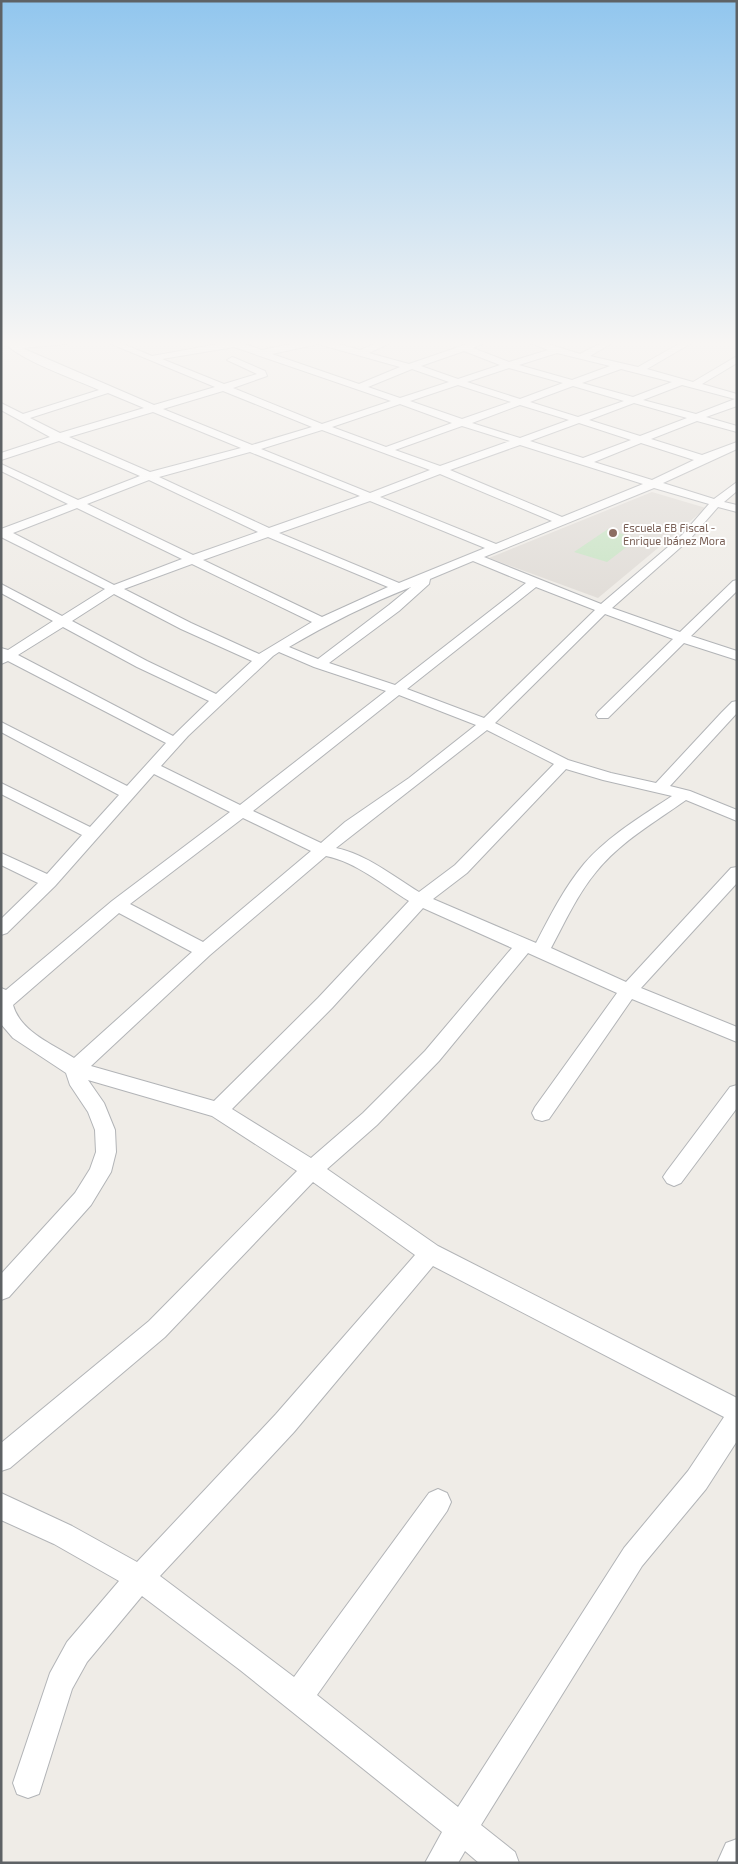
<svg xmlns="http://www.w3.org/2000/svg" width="738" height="1864" font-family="'Exo 2',sans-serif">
  <rect width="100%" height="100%" fill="#efece7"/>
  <path fill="#e1ddd8" d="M652,492l54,16 -108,90 -109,-40z"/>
  <path fill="#cae4c6" d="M608,529l29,10 -30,23 -33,-10z"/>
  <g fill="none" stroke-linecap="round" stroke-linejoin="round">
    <defs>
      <path id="street" d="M3,341h9l1,2 58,-2 -4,3 -45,4 132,57 61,-18 -111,-46h12l36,15 72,-13 -1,-2h13l26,9 44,-9h22l32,9 22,-9h12l-25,12 40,11 67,-23h13l-16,7 36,14 39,-12 -23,-9h14l41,13 25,-13h11l-26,15 48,11 46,-26h11l-48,28 46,13 44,-26v7l-35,21 35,10v12l-31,11 31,9v6l-40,-11 -46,18 51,16 35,-13v7l-74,34 51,16 23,-17v9l-13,11 13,3v7l-19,-5 -28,32 -78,69 68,24 53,-51 4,-1v11l-46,45 46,15v9l-53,-17 -76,75h-10l-2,-3 2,-3 75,-73 -68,-25 -110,109 73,37 43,13 45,10 66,-71 10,-10 5,-1v12l-67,73 20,5 47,19v11l-51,-21c-31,22 -66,42 -90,72 -19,23 -31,50 -45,76l75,34 105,-114 6,-1v16l-96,105 96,39v15l-105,-43 -83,120 -7,2 -7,-2 -3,-6 3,-6 82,-114 -89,-40 -89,108 -62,64 -50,44 111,77 299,152v43l-31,48 -64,77 -161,259 34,27 4,11h-40l-14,-12 -7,12h-33l17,-31 -202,-162 -98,-74 -55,66 -15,27 -33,105 -11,4 -11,-4 -4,-11 37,-110 17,-31 52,-61 -65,-37 -53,-24v-27l71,33 65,36 139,-148 139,-159 -102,-73 -148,155 -155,131 -9,3v-28l148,-122 148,-150 -85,-55 -124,-36 16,23 11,27 1,22 -5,20 -20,33 -82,92 -8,3v-26l74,-81 15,-24 6,-17 -1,-22 -7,-18 -18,-27 -4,-12 -53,-35 -12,-14v-36l5,2 106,-89 118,-89 -76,-38 -99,112 -48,47 -6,2v-16l37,-36 -37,-18v-12l46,21 35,-39 -81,-41v-11l89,44 29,-32 -118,-63v-10l126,64 39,-43 -158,-82 -7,3v-16l7,2 45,-29 -52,-28v-9l61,32 43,-27 -104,-52v-8l67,-25 -67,-33v-7l77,36 62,-24 -81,-35 -58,19v-7l49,-16 -49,-27v-7l22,11 76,-24c-22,-10 -83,-31 -96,-49zM318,344l82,23 -41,17 -87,-30zM234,347l157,54 -69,23 -89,-36 34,-12 -2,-5 -30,-13 -3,-1 -5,3 30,14 -33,10 -62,-25zM464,351l36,14 -42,14 -37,-13zM557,353l53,13 -38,14 -53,-15zM509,368l54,15 -43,16 -53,-17zM412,369l37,13 -49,16 -32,-11zM621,369l51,13 -39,15 -51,-14zM458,385l53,17 -49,17 -52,-18zM682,385l53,14 -39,15 -53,-14zM573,386l51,15 -46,16 -48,-15zM223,391l89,36 -60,18 -89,-36zM108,393l36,15 -84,25 -30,-15zM634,403l53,15 -47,18 -51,-16zM400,404l52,19 -66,24 -54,-20zM520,405l49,15 -49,18 -48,-15zM153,412l88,36 -91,24 -81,-35zM579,423l52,17 -48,18 -53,-17zM462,426l48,15 -70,25 -45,-16zM322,430l108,40 -60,23 -109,-44zM641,443l53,17 -42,20 -58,-18zM520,445l123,39 -81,33 -112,-47zM250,452l110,44 -91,32 -110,-51zM440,474l112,47 -56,23 -116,-47zM149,480l109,52 -65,23 -106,-51zM654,488l55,16 -27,31 -81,69 -117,-47zM370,501l115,47 -86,35 -120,-50zM77,508l105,51 -68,26 -101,-52zM268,537l120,50 -66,30 -119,-57zM473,561l53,22 -131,102 -66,-22 70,-52 30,-27 1,-5zM192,564l120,58 -53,32 -68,-31 -67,-34zM411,587l-22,18 -71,54 -29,-12c39,-23 79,-43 122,-60zM536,587l59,23 -111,108 -77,-29zM114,594l67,35 71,32 -36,33 -69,-33 -75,-40zM63,627l74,40 72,34 -36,35 -155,-81zM279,652l35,15 72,24 -146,114 -79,-39 27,-30 85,-80zM399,695l77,30 -67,53 -64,44 -24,21 -68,-32zM487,730l67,34 -99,101 -36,27c-26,-16 -53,-38 -83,-44zM566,769l37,11 69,16c-30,20 -64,40 -88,68 -20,24 -34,52 -48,79l-103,-44 34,-26zM243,818l68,33 -108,91 -73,-38zM326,856c30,6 57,29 83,45l-91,97 -104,103 -123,-35 119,-111zM423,908l89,40 -87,103 -62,62 -52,45 -79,-49 100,-101zM119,913l73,39 -118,106c-22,-14 -54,-27 -61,-53zM433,1266l291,151 -36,54 -64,77 -166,259 -141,-112 130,-184 4,-9 -4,-9 -9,-4 -9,4 -135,184 -134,-101 134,-144z
        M737,1085v23l-56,75 -7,3 -7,-3 -4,-6 4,-6 63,-84z
        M737,1839v24h-20l9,-20z"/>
    </defs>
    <use href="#street" stroke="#b2b4b7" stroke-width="2"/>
    <use href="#street" fill="#fff" fill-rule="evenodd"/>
  </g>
  <linearGradient id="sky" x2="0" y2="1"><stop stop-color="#91c6ee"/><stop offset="0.57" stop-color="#f8f6f4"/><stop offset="1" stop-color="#f8f6f4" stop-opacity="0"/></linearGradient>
  <rect width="738" height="602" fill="url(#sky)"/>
  <circle fill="#8d6e63" stroke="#fff" stroke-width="2" cx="613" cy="533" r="5"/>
  <g text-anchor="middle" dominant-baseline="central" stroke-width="4" stroke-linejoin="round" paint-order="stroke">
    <g font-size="11" fill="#785e54" stroke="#fff" text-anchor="start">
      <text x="623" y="527">Escuela EB Fiscal -<tspan x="623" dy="13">Enrique Ibánez Mora</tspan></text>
    </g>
  </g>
  <rect width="738" height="1864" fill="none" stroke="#5e6265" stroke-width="5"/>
</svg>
